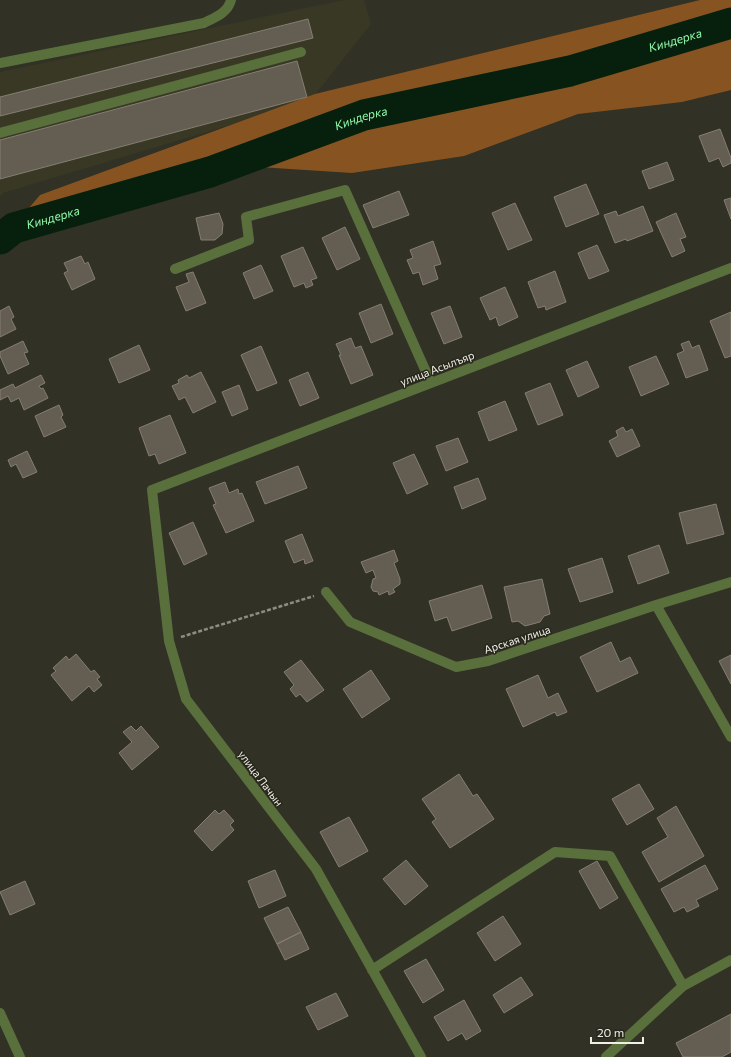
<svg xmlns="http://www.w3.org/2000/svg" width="731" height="1057" font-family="Commissioner,sans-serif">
  <rect width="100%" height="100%" fill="#323125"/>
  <path fill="#393825" d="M344,0h20l7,24 -61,77 -307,92 -3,4v-125z"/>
  <path fill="#875421" d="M700,0h31v90l-49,12 -104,12 -114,42 -112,17 -93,-6 -196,60 -23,-5 -11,-14 11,-13 275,-101z"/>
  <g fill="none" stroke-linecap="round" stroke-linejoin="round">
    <path stroke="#07200e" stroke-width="31" id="s1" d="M0,239l14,-11 196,-56 154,-57 206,-44 161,-48"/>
  </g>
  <path fill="#645d51" stroke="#857e72" d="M308,19l5,19 -313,78v-19z
    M297,61l10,36 -307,82v-39z
    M720,129l11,29v5l-8,4 -4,-9 -10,4 -10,-26z
    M667,162l7,18 -25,9 -7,-18z
    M586,184l13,30 -33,13 -12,-30z
    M399,191l10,24 -36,13 -10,-23z
    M731,198v21l-7,-19z
    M515,203l17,37 -24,10 -16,-37z
    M643,206l10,25 -26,10 -1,-2 -11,4 -11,-28 12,-4 2,5z
    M219,213l4,11 -1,10 -7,6h-14l-5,-22z
    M676,213l10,24 -6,2 5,12 -13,6 -16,-35z
    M345,227l15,32 -23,11 -15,-32z
    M433,241l8,23 -7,2 4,13 -15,6 -4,-13 -6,2 -6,-14 6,-2 -3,-8z
    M597,245l12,26 -20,8 -11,-26z
    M303,247l14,31 -6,2 2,5 -7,3 -2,-5 -10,4 -13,-31z
    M81,256l4,8 3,-2 7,17 -23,11 -8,-17 4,-2 -4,-8z
    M261,265l12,26 -19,8 -11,-26z
    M555,271l11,31 -20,8 -1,-4 -7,2 -10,-26z
    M193,272l13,31 -20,8 -10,-24 13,-5 -3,-8z
    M505,287l13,30 -19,9 -3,-9 -6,3 -10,-22z
    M381,304l12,30 -22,9 -12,-30z
    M9,306l5,11 -3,2 5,10 -16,8v-26z
    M450,306l12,31 -18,7 -13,-31z
    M731,312v44l-6,2 -15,-37z
    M351,338l4,10 6,-2 12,29 -22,9 -12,-29h2l-5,-11z
    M23,341l5,11 -4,1 5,11 -21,10 -8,-18v-4z
    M689,341l3,7 7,-3 9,25 -22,8 -9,-24 7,-3 -3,-7z
    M139,345l11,25 -31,13 -10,-24z
    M261,346l16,37 -20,8 -16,-36z
    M656,356l13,28 -28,12 -12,-29z
    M587,361l12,26 -21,10 -12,-27z
    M201,372l15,30 -23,11 -8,-16 -6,3 -7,-14 7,-3 -1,-3 9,-5 2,3z
    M308,372l11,26 -19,8 -11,-26z
    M41,375l4,8 -6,3 2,3 2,-1 5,10 -24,12 -5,-12 -8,4 -3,-6 -8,4v-10l13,-6 2,4z
    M550,383l13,32 -25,10 -13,-32z
    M239,385l9,24 -16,7 -10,-24z
    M505,401l12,29 -28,11 -11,-29z
    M59,405l4,10 -2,2 5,10 -22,10 -9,-21z
    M170,415l16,38 -27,11 -4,-10 -6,2 -10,-28z
    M623,427l3,5 6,-3 8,17 -23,11 -8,-16 9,-5 -2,-5z
    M458,438l10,24 -22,9 -10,-25z
    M27,451l10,21 -14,6 -7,-14 -5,3 -3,-7z
    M414,454l14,30 -21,10 -14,-31z
    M298,466l9,22 -42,16 -9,-22z
    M478,478l8,21 -24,10 -8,-22z
    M225,482l4,11 9,-4 1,5 3,-1 12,28 -28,12 -13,-28 3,-1 -7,-16z
    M716,504l8,30 -37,10 -8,-31z
    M193,522l14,32 -23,11 -15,-32z
    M302,534l11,27 -8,3 -1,-5 -10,4 -9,-22z
    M659,545l10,28 -31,11 -10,-28z
    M394,550l4,11 -4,2 6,16v5l-7,5 2,3 -6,3 -1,-4 -9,4 -1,-3 -5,-1 -2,-4 2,-8 3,-1 -3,-8 -7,3 -5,-11z
    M602,558l11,34 -33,10 -12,-33z
    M542,579l8,35 -6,2 -4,6 -15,4 -7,-5 -6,1 -8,-35z
    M482,585l10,33 -40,13 -5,-14 -12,4 -6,-20z
    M611,642l9,20 10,-5 8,16 -41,19 -17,-35z
    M76,654l15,18 3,-2 6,7 -3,2 5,6 -8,7 -5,-6 -17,15 -21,-26 5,-4 -3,-3 13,-12 3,4z
    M731,655v29l-12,-23z
    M301,660l23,30 -17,12 -7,-8 -4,3 -6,-8 4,-4 -10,-13z
    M371,670l19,29 -28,19 -19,-29z
    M538,675l10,23 10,-5 9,19 -10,4 -2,-4 -32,15 -17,-38z
    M131,726l5,5 5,-5 18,21 -27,23 -13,-17 13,-11 -9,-10z
    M459,774l14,22 4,-2 17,25 -44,29 -18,-26 4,-3 -14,-20z
    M639,784l15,25 -27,16 -15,-26z
    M676,806l28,50 -45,26 -17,-30 26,-15 -11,-19z
    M215,810l4,4 5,-4 10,11 -4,4 4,5 -22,21 -18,-20z
    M349,817l19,34 -29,16 -19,-35z
    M406,860l22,26 -23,19 -22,-26z
    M597,861l21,37 -18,11 -21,-38z
    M705,865l13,24 -22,11 3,6 -12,6 -3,-5 -10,5 -13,-23z
    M275,870l11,26 -27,12 -11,-27z
    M25,881l10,23 -25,11 -10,-23z
    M288,907l13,25 -24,12 -13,-26z
    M503,916l18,28 -26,17 -18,-28z
    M301,932l8,17 -24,11 -8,-16z
    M426,959l18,31 -21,13 -19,-32z
    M521,977l12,18 -29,18 -11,-18z
    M336,993l12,23 -30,14 -12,-23z
    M464,1000l17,31 -15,9 -4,-7 -14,8 -14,-24z
    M731,1014v38l-9,5h-39l-7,-14z"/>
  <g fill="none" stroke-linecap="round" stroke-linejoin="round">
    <path stroke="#8d8d83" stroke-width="2.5" stroke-dasharray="4 2" stroke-linecap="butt" d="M181,637l133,-41"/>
    <path stroke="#596f3c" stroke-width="10" d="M0,63l204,-40c10,-5 24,-10 27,-23
      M0,133l301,-81
      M175,269l74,-29 -3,-23 99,-27 86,193
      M326,592l24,30 106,45 32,-6 168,-56 75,-23
      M656,605l75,132
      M372,970l183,-118 55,4 73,130
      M0,1013l20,44
      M421,1057l-105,-188 -130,-170 -17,-58 -17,-151 579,-222
      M606,1057l77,-71 48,-26"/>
  </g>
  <g text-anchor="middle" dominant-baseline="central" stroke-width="3" stroke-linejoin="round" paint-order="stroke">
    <g font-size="11" fill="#efefe7" stroke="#28271c">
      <text transform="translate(437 368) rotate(-21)">улица Асылъяр</text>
      <text transform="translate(517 639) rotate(-18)">Арская улица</text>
      <text transform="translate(261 778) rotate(53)">улица Лачын</text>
    </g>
    <g font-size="12" font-style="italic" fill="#92faaa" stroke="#28271c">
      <text stroke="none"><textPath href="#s1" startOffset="706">Киндерка</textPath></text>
      <text stroke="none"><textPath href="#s1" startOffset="382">Киндерка</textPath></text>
      <text stroke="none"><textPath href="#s1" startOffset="58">Киндерка</textPath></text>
    </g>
  </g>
  <path d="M591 1037v6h52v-6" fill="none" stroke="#efefe7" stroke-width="2"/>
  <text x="597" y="1037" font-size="12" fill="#efefe7" stroke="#28271c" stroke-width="3" paint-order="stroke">20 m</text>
</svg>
